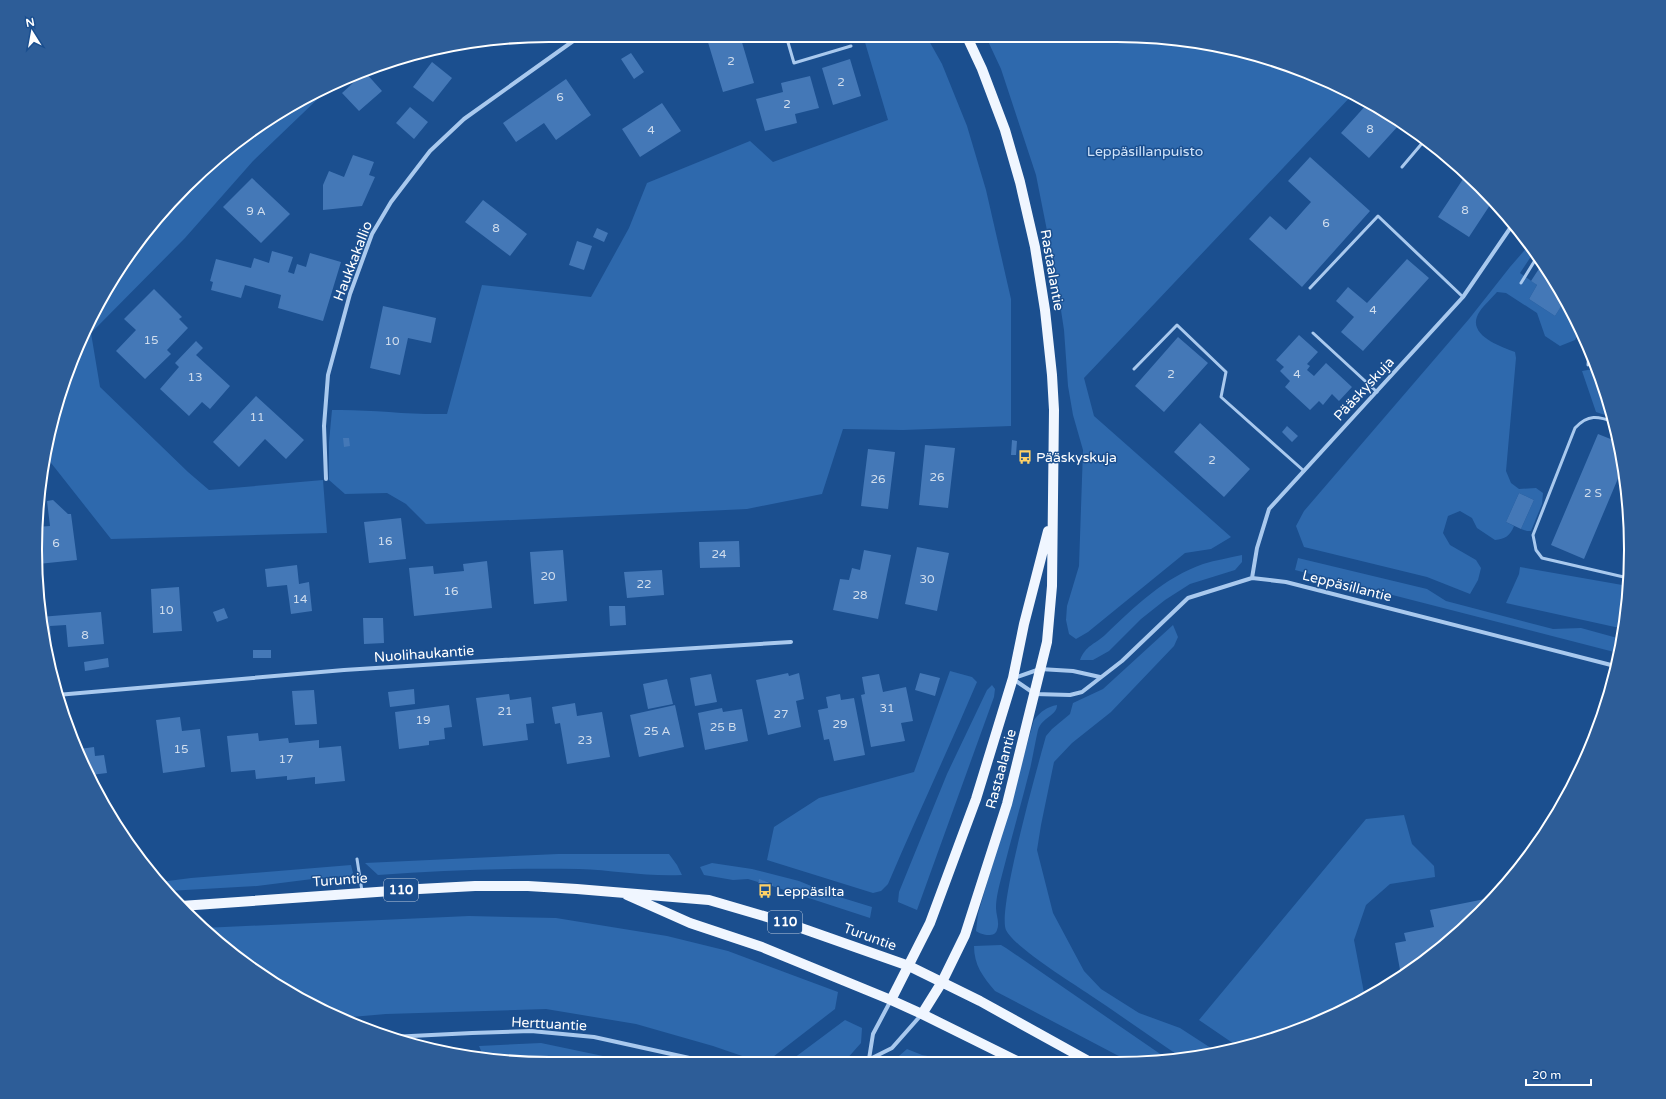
<svg xmlns="http://www.w3.org/2000/svg" width="1666" height="1099" font-family="'Varela Round',sans-serif">
  <rect width="100%" height="100%" fill="#1b4f8f"/>
  <path fill="#2e69ad" d="M864,39h64l14,25 25,62 19,64 25,109v127l-108,4 -60,-1 -21,65 -75,15 -321,15 -20,-20 -19,-11 -42,1 -16,-14v-38l3,-32c38,-1 76,5 115,4l35,-129 109,12 38,-69 18,-45 103,-42 23,21 115,-42z
    M987,39h197l98,23 62,26 9,6 -269,284 10,38 137,121 -20,12 -26,4 -97,79 -12,7 -7,-5 -3,-14 1,-14 12,-40 4,-116 -10,-35 -5,-29 -4,-56 -9,-59 -19,-96 -35,-106z
    M326,91l-73,70 -68,77 -94,95 9,54 88,85 21,18 114,-10 4,53 -216,6 -67,-85 30,-101 67,-117 69,-73 53,-41z
    M1530,244l4,8 -14,21 17,12 -8,14 26,17 7,-11 8,4 11,20 -6,11 -15,6 -15,-10 -8,-23 -31,-20 -9,-1c-6,7 -13,13 -17,19 -16,23 19,35 35,41l1,6 -10,113 5,12 8,6 17,-1 7,5 -1,11 -11,27h-4l-6,-2 13,-29 -15,-7 -13,29 8,4c-4,10 -9,13 -19,14l-18,-12 -5,-10 -12,-7 -12,5 -5,17 7,12 26,15 5,8 -3,12 -8,14 -43,-17 -123,-30 -8,-21 8,-15 165,-192 41,-52z
    M1593,361l21,56v1l-18,-6 -14,-41 11,-2z
    M1242,555v7l-7,8 -45,14 -25,16 -24,19 -32,32 -16,9h-13c6,-15 14,-15 25,-25 29,-28 60,-58 98,-71 13,-4 26,-6 39,-9z
    M1298,558l129,31 19,12 107,28 28,-1 40,11 -3,14 -323,-83z
    M1520,567l108,19 -1,31 -3,12 -118,-26 13,-29z
    M1173,625l5,12 -4,9 -63,66 -39,31 -18,19 -13,63 -4,25 16,63 31,58 17,18 38,24 41,15 37,24 -35,6c-31,-21 -62,-43 -92,-63 -19,-13 -75,-47 -84,-65 -9,-20 32,-165 40,-194l6,-7 18,-15 3,-11 30,-14z
    M950,671l22,6 5,5c-29,68 -60,134 -89,202l-7,7 -8,2 -106,-33 7,-33 45,-29 95,-26z
    M992,685l3,4 -1,8 -77,213 -19,-8 1,-10 48,-118 40,-84z
    M1057,705c0,11 -15,12 -19,25 -3,13 -5,26 -8,39 -9,35 -19,71 -28,106 -3,11 -6,23 -6,33 0,7 4,15 1,22 -2,8 -16,5 -21,1l2,-17 56,-194c7,-9 13,-13 23,-15z
    M1404,815l8,29 22,22 1,11 -45,7 -24,21 -12,35 11,58 -21,13 -95,36 -9,1 -41,-28 167,-201z
    M558,854h111l8,11 5,10c-35,2 -69,-5 -103,-6 -69,-1 -133,1 -201,6l-13,-12z
    M712,863l40,6 47,12 34,14 39,12 -2,11 -98,-32v-3l-12,-3 -2,2 -10,-3 -15,1 -29,-5 -4,-8z
    M351,865l2,8 -6,6 -11,-3 -79,10 -89,5 -8,-9 31,-4z
    M469,916l87,2 111,18 61,15 110,41 -3,17 -66,51 -21,-2 -35,-12 -77,-22 -90,-15 -160,5 -46,4 -18,-7 -112,-75 -7,-8z
    M1001,945l5,3 163,112 -19,3h-18l-137,-72c-12,-14 -21,-26 -21,-45z
    M845,1020l17,8 -1,15 -16,18h-55z
    M541,1043l81,17h-137l-6,-14z
    M907,1049l15,6 23,4 5,3h-58z"/>
  <path fill="#4478b7" d="M707,39h34l13,44 -31,9z
    M631,53l13,19 -10,7 -13,-20z
    M850,59l11,37 -28,9 -11,-37z
    M432,62l20,16 -19,24 -20,-15z
    M365,72l17,19 -23,20 -17,-18z
    M810,76l9,32 -24,6 2,9 -32,8 -9,-32 27,-7 -2,-9z
    M566,79l25,36 -35,25 -12,-17 -28,19 -13,-19z
    M662,103l19,28 -41,26 -18,-28z
    M1367,104l32,21 -30,33 -28,-25z
    M410,107l18,15 -14,17 -18,-16z
    M353,155l21,7 -5,13 6,2 -13,29 -39,4v-25l6,-14 15,6z
    M1310,157l60,54 -68,76 -53,-48 21,-23 16,14 25,-28 -23,-21z
    M1465,176l8,5 19,21 -23,35 -31,-20z
    M252,178l38,36 -29,29 -38,-36z
    M483,200l44,34 -17,22 -45,-34z
    M597,228l11,5 -4,9 -11,-5z
    M577,241l15,5 -8,24 -15,-5z
    M272,251l21,6 -5,15 6,2 3,-10 9,3 4,-14 31,9 -18,59 -45,-13 3,-13 -36,-10 -4,13 -30,-8 2,-8 -3,-1 6,-22 35,9 3,-10 15,5z
    M1407,259l22,19 -66,73 -22,-19 13,-15 -18,-16 12,-14 19,16z
    M1542,264l28,45 -8,-4 -7,11 -26,-17 8,-14 -6,-4z
    M154,289l28,28 -3,2 9,9 -21,22 4,4 -26,25 -29,-28 20,-21 -12,-11z
    M383,306l53,12 -5,25 -23,-5 -8,37 -30,-7z
    M1299,335l19,17 -11,12 3,2 -3,4 7,6 12,-13 26,24 -13,14 -7,-7 -9,11 -4,-4 -9,9 -25,-23 5,-6 -10,-10 4,-4 -8,-7z
    M1178,337l30,26 -44,49 -29,-26z
    M196,341l7,7 -7,7 34,31 -20,23 -8,-7 -13,14 -29,-27 19,-22 -4,-4z
    M256,396l48,44 -18,19 -21,-20 -26,28 -26,-25z
    M1200,423l50,46 -26,28 -50,-45z
    M1287,426l11,10 -6,6 -10,-10z
    M1598,434l20,8 4,27 -38,90 -33,-14z
    M343,438h6l1,8 -6,1z
    M1012,440l5,1 -1,14h-5z
    M925,445l30,3 -7,60 -29,-3z
    M868,449l27,3 -7,57 -27,-3z
    M1519,493l15,7 -13,29 -15,-7z
    M53,500l15,14h3l6,46 -39,4 -2,-37 14,-1 -3,-25z
    M401,518l5,41 -37,4 -5,-41z
    M739,541l1,26 -40,1 -1,-26z
    M917,547l32,6 -12,58 -32,-7z
    M563,550l4,51 -33,3 -4,-52z
    M864,550l27,5 -13,64 -45,-9 7,-31 9,1 3,-12 8,2z
    M487,561l5,47 -78,8 -5,-48 24,-2 1,8 30,-3 -1,-7z
    M297,565l2,19 10,-2 3,29 -21,3 -4,-29 -20,2 -2,-18z
    M662,570l2,25 -37,3 -3,-26z
    M179,587l3,44 -29,2 -2,-44z
    M609,606h16l1,19 -16,1z
    M224,608l4,10 -11,4 -4,-10z
    M101,612l3,32 -36,3 -2,-22 -16,1 2,26h-6l-6,-35z
    M363,618h20l1,25 -20,1z
    M253,650h18v8h-18z
    M108,658l1,9 -24,4 -1,-9z
    M788,673l1,3 10,-3 5,26 -8,2 5,26 -33,8 -12,-55z
    M920,673l20,5 -5,18 -20,-6z
    M711,674l6,28 -22,4 -5,-28z
    M879,674l4,18 23,-5 7,34 -12,2 4,18 -34,6 -10,-52 4,-1 -3,-17z
    M667,679l6,25 -25,5 -5,-25z
    M414,689l1,15 -25,3 -2,-15z
    M314,690l3,34 -22,1 -3,-34z
    M509,694l1,6 21,-3 3,26 -8,1 2,16 -45,6 -7,-48z
    M840,694l1,6 13,-2 11,57 -31,6 -5,-22 -5,1 -6,-30 10,-2 -2,-11z
    M575,703l2,13 25,-4 8,45 -43,7 -7,-41 -5,1 -3,-17z
    M449,705l3,22 -8,1 1,11 -16,2v4l-30,4 -4,-37z
    M675,705l9,42 -45,10 -9,-42z
    M722,708l1,4 19,-3 6,32 -43,9 -7,-37z
    M180,717l2,14 18,-2 5,38 -42,6 -7,-53z
    M258,733l1,8 29,-3 1,5 30,-3v8l22,-2 4,35 -30,3v-7l-28,3v-4l-31,3 -1,-9 -24,2 -4,-36z
    M94,747l1,9 9,-1 3,18 -16,2 -11,-26z
    M759,879l14,5 -2,5 -13,-4z
    M1495,897l-65,61 -29,17 -6,-32 11,-2 -2,-8 30,-6 -4,-17z"/>
  <g fill="none" stroke-linecap="round" stroke-linejoin="round">
    <path stroke="#a9c9ee" stroke-width="3" d="M787,39l7,24 57,-17
      M1402,167l22,-26
      M1521,283l16,-26
      M1310,288l68,-72 85,81
      M1313,333l64,59
      M1588,365l1,-14
      M1134,369l43,-44 49,47 -5,25 83,74
      M1614,422c-16,-6 -26,-8 -39,6l-42,107 3,15 6,8 86,20
      M357,859l5,32"/>
    <path stroke="#a9c9ee" stroke-width="4" d="M326,479l-2,-53 4,-51 22,-81 22,-60 19,-32 39,-51 34,-32 112,-80
      M1252,578l5,-30 12,-39 194,-212 50,-73
      M1014,678l26,-9 33,2 27,6
      M1013,679l22,15 35,1 12,-3 40,-31 66,-63 64,-20 34,4 329,84
      M57,695l287,-25 447,-28
      M391,1037l81,-4 59,-2 63,6 109,24
      M869,1059l4,-25 18,-34
      M866,1061l26,-13 30,-34"/>
    <path stroke="#f0f6ff" stroke-width="10" d="M627,895l63,28 72,24 129,53 31,14 97,48
      M181,906l238,-17 56,-3h53l49,3 132,11 75,22 125,44 71,35 112,62
      M891,1000l39,-77 46,-124 37,-121 11,-54 24,-93
      M922,1014l20,-32 23,-47 42,-131 40,-162 5,-56 2,-176 -2,-35 -7,-65 -10,-63 -15,-65 -15,-52 -23,-61 -14,-30"/>
  </g>
  <defs>
    <symbol id="bus-bare" viewBox="-9 -9 18 18"><path d="M-5-6H5V4H4V6H2V4H-2V6H-4V4H-5ZM-3.5-4V0h7V-4ZM-3.5 1.2v1.5H-2V1.2ZM2 1.2v1.5H3.5V1.2Z" fill="#ffd166" stroke="#1b4f8f" stroke-width="2.5" paint-order="stroke"/></symbol>
  </defs>
  <g fill-rule="evenodd">
    <use href="#bus-bare" x="1015" y="447" width="20" height="20"/>
    <use href="#bus-bare" x="755" y="881" width="20" height="20"/>
  </g>
  <g text-anchor="middle" dominant-baseline="central" stroke-width="3" stroke-linejoin="round" paint-order="stroke">
    <g font-size="12" fill="#d0dded">
      <text x="731" y="61">2</text>
      <text x="841" y="82">2</text>
      <text x="560" y="97">6</text>
      <text x="787" y="104">2</text>
      <text x="1370" y="129">8</text>
      <text x="651" y="130">4</text>
      <text x="1465" y="210">8</text>
      <text x="256" y="211">9 A</text>
      <text x="1326" y="223">6</text>
      <text x="496" y="228">8</text>
      <text x="1373" y="310">4</text>
      <text x="151" y="340">15</text>
      <text x="392" y="341">10</text>
      <text x="1171" y="374">2</text>
      <text x="1297" y="374">4</text>
      <text x="195" y="377">13</text>
      <text x="257" y="417">11</text>
      <text x="1212" y="460">2</text>
      <text x="937" y="477">26</text>
      <text x="878" y="479">26</text>
      <text x="1593" y="493">2 S</text>
      <text x="385" y="541">16</text>
      <text x="56" y="543">6</text>
      <text x="719" y="554">24</text>
      <text x="548" y="576">20</text>
      <text x="927" y="579">30</text>
      <text x="644" y="584">22</text>
      <text x="451" y="591">16</text>
      <text x="860" y="595">28</text>
      <text x="300" y="599">14</text>
      <text x="166" y="610">10</text>
      <text x="85" y="635">8</text>
      <text x="887" y="708">31</text>
      <text x="505" y="711">21</text>
      <text x="781" y="714">27</text>
      <text x="423" y="720">19</text>
      <text x="840" y="724">29</text>
      <text x="723" y="727">25 B</text>
      <text x="657" y="731">25 A</text>
      <text x="585" y="740">23</text>
      <text x="181" y="749">15</text>
      <text x="286" y="759">17</text>
    </g>
    <g fill="#1b4f8f" stroke="#bbcadd" stroke-width="1">
      <rect x="384" y="879" width="34" height="22" rx="3"/>
      <rect x="768" y="911" width="34" height="22" rx="3"/>
    </g>
    <g font-size="13" font-weight="bold" fill="#fff">
      <text x="401" y="890">110</text>
      <text x="785" y="922">110</text>
    </g>
    <g font-size="14" fill="#cfe3fa" stroke="#1b4f8f">
      <text x="1145" y="151">Leppäsillanpuisto</text>
    </g>
    <g font-size="14" fill="#fff" stroke="#1b4f8f">
      <text transform="translate(353 261) rotate(-69)">Haukkakallio</text>
      <text transform="translate(1052 270) rotate(80)">Rastaalantie</text>
      <text transform="translate(1364 389) rotate(-47)">Pääskyskuja</text>
      <text transform="translate(1347 586) rotate(14)">Leppäsillantie</text>
      <text transform="translate(424 654) rotate(-4)">Nuolihaukantie</text>
      <text transform="translate(1001 769) rotate(-75)">Rastaalantie</text>
      <text transform="translate(340 880) rotate(-4)">Turuntie</text>
      <text transform="translate(870 937) rotate(20)">Turuntie</text>
      <text transform="translate(549 1024) rotate(3)">Herttuantie</text>
    </g>
    <g font-size="14" fill="#fff" stroke="#1b4f8f" text-anchor="start">
      <text x="1036" y="457">Pääskyskuja</text>
      <text x="776" y="891">Leppäsilta</text>
    </g>
  </g>
  <path d="M0 0H1666V1099H0ZM549 42H1117A507 507 0 0 1 1624 549V550A507 507 0 0 1 1117 1057H549A507 507 0 0 1 42 550V549A507 507 0 0 1 549 42Z" fill="#2d5d98" fill-rule="evenodd"/>
  <path fill="none" stroke="#fff" stroke-width="2" d="M549 42H1117A507 507 0 0 1 1624 549V550A507 507 0 0 1 1117 1057H549A507 507 0 0 1 42 550V549A507 507 0 0 1 549 42Z"/>
  <g transform="translate(32 32) rotate(349)" stroke="#1b4f8f" stroke-width="3" paint-order="stroke">
  <path d="M0-3L7 15L0 10L-7 15Z" fill="#ffffff"/>
  <text y="-6" font-size="11" font-weight="bold" text-anchor="middle" fill="#ffffff">N</text>
  </g>
  <path d="M1526 1079v6h65v-6" fill="none" stroke="#ffffff" stroke-width="2"/>
  <text x="1532" y="1079" font-size="12" fill="#ffffff" stroke="#1b4f8f" stroke-width="3" paint-order="stroke">20 m</text>
</svg>
